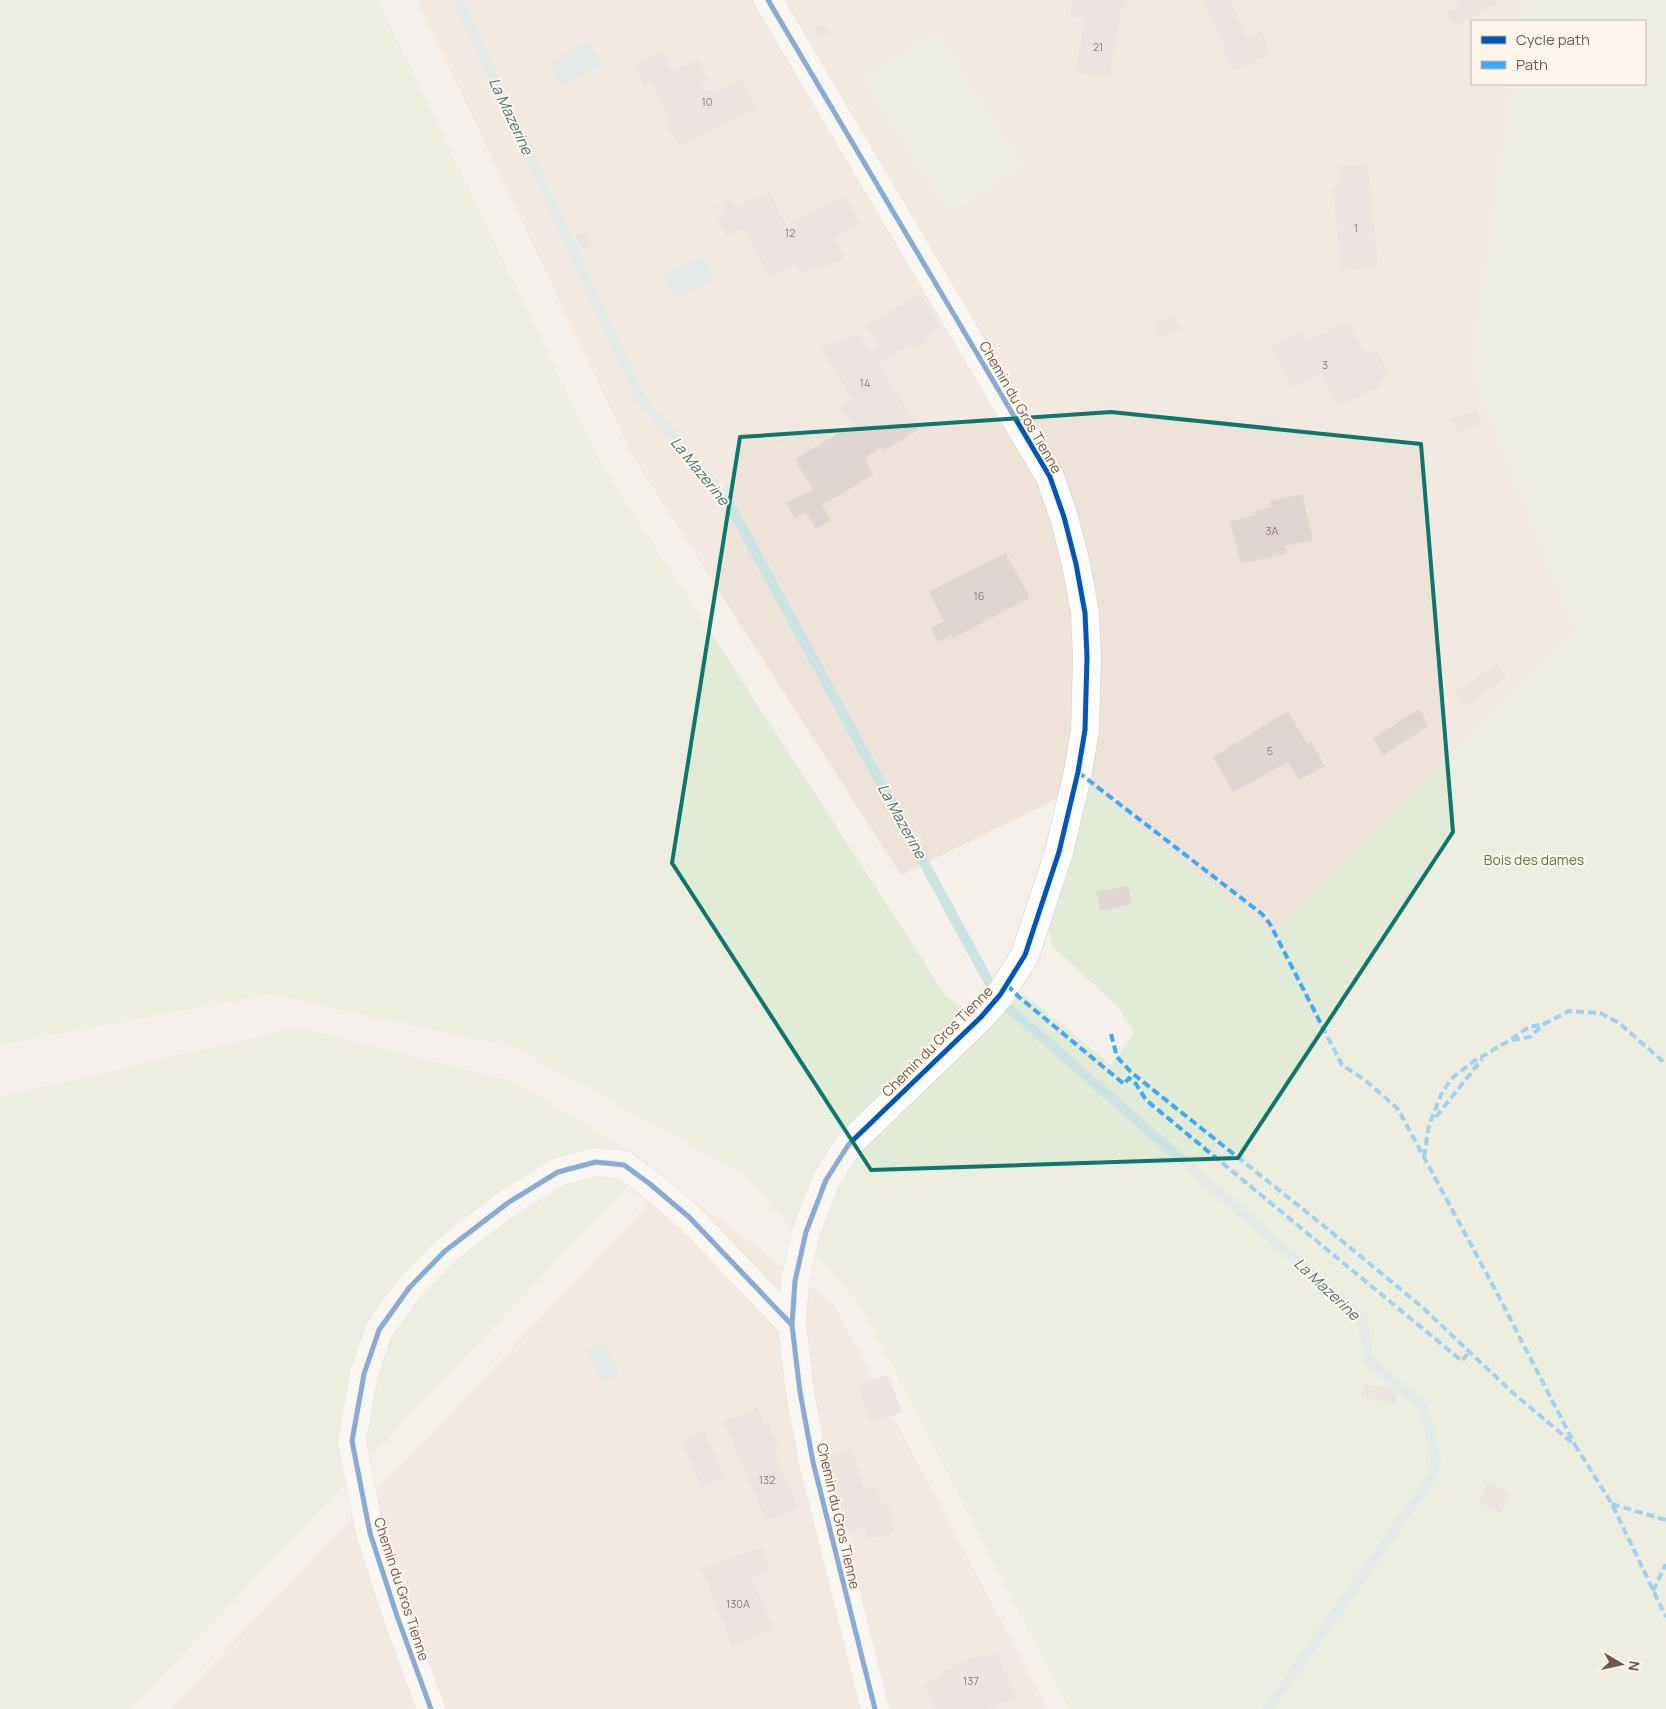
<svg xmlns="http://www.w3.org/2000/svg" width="1666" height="1709" font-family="Manrope,sans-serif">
  <rect width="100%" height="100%" fill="#f5f0ea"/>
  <path fill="#eee3d8" d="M417,0h1105l-3,21h-47v63h39l-40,285 104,262 -304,302 -184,-149 -186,91 -268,-418z
    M669,1182l165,122 214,405h-878z"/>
  <path fill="#e2ebd5" d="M0,0h378l223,463 345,533 41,29 24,-25 14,-5 86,70 23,-32 -15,-25 -67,-62 -3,-16 38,-146 184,149 304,-302 -104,-262 40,-285h134v-63h-126l3,-21h144v1709h-597l-208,-403 -119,-133 -227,-125 -245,-54 -270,51z
    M936,30l88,135 -75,49 -88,-135z
    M298,1027l216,55 136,81 -519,546h-131v-612z"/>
  <path fill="#cce3e4" d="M589,42l12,23 -40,21 -12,-23z
    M703,255l11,23 -39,20 -12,-23z
    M604,1343l15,31 -17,8 -15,-32z"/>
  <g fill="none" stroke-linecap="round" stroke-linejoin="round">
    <path stroke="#cce3e4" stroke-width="10" d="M458,0l182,398 87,102 264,486
      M1009,1008l353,310 7,42 55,48 12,51 -4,18 -164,232"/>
  </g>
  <path fill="#dfd6d0" d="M1073,0h54l-2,7 -4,2 -11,69 -35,-5 10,-54 -15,-3z
    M1202,0h27l18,37 14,-6 11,23 -39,17 -11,-22 3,-2z
    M1459,0h39l1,2 -45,25 -8,-14 13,-7 -3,-4z
    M824,24l4,10 -9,3 -4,-9z
    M663,52l9,20 25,-13 11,21 -7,4 4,8 7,-3 3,5 27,-14 15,29 -79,37 -12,-23 5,-2 -20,-38 -7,3 -10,-20z
    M1368,164l10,103 -37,4 -8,-85h7l-2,-20z
    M769,192l17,33 59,-29 16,29 -25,12 8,21 -21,11 -2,-4 -20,9 -6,-11 -26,14 -25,-49 -18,9 -10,-19 10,-4 -4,-8 -9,4 -1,-2 19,-10 5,10z
    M586,231l6,14 -11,4 -6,-13z
    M920,294l21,33 -15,10 2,4 -14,8 -3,-5 -33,19 41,66 -34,21 -3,-3 -17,11 8,17 -51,30 9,15 -15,9 -10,-17 -11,6 -9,-15 27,-13 -18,-31 56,-33 -2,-8 -6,-3 -2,-6 1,-4 10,-5 -31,-52 14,-8 3,5 19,-12 13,18 9,-5 -13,-21z
    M1173,315l7,15 -20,9 -6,-15z
    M1349,321l16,33 10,-5 15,27 -11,6 2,4 -44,21 -16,-33 -30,13 -20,-42 30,-14 6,10z
    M1476,410l5,14 -24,8 -5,-14z
    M1302,494l11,46 -28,6 2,7 -46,11 -11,-43 26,-6 -1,-4 17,-4 -2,-6z
    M1006,553l24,45 -77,40 -2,-3 -13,7 -7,-14 13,-7 -15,-29z
    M1496,664l10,14 -41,29 -10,-15z
    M1419,709l10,17 -46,29 -10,-17z
    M1288,711l19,33 4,-2 14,24 -26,14 -11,-18 -55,30 -20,-35z
    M1128,886l4,18 -32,7 -4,-19z
    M888,1375l14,37 -31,11 -14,-37z
    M1364,1384l34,7 -3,13 -34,-7z
    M758,1408l7,17 4,-2 11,25 -6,2 24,57 -32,14 -43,-100z
    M704,1429l21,48 -23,11 -20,-47z
    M852,1449l12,41 13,-4 5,18 6,-2 7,30 -27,8 -3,-13 -21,6 -19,-76z
    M1488,1482l22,11 -10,20 -22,-11z
    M761,1547l9,22 -19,8 22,52 -41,17 -31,-77z
    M997,1653l19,44 -29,12h-52l-10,-25 17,-8 -1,-4 38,-17 2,4z"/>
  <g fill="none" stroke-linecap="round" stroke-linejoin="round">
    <defs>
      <path id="street" d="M768,0l282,477 14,40 12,47 9,49 2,44 -2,73 -7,42 -19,80 -34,103 -25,40 -19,22 -132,127 -23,36 -20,52 -11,49 -3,44 8,67 13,70 62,247
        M431,1709l-34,-93 -27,-83 -18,-92 12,-67 15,-44 30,-42 36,-37 64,-49 49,-30 38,-10 28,3 26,19 39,33 103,108"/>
    </defs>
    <use href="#street" stroke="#d2ccc5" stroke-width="29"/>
    <use href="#street" stroke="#fefdfc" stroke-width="28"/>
    <path stroke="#3fa9f5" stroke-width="4" stroke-dasharray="8 4" stroke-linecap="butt" d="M1078,772l184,142 8,10 72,141 23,15 33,29 99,184 78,152
      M1007,985l12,12 105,87 5,-6 7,6 10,16 316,261 7,-9
      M1111,1034l6,23 15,16 192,153 98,81 91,86 62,52 37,59 54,113
      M1512,1040l18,-3 14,-13
      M1436,1117l46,-58
      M1424,1157l5,-32 12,-30 10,-16 20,-16 39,-23 19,-13 15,-3 25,-13 31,2 19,10 47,41
      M1612,1504l54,16
      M1653,1591l13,-27"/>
    <defs>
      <path id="cycleway" d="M768,0l282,477 14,40 12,47 9,49 2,44 -2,73 -7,42 -19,80 -34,103 -25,40 -19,22 -132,127 -23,36 -20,52 -11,49 -3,44 8,67 13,70 62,247
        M431,1709l-34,-93 -27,-83 -18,-92 12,-67 15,-44 30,-42 36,-37 64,-49 49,-30 38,-10 28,3 26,19 39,33 103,108"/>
    </defs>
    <use href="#cycleway" stroke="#fef6eb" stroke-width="8"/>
    <use href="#cycleway" stroke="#0057b8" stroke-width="5"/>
  </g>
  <path d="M0 0H1666V1709H0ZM1111,412l310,32 32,388 -215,326 -367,12 -199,-307 68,-426z" fill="#f5f0ea" fill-opacity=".55" fill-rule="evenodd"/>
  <path fill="none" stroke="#0f766e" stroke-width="4" stroke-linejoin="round" d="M1111,412l310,32 32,388 -215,326 -367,12 -199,-307 68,-426z"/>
  <g text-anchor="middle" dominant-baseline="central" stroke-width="4" stroke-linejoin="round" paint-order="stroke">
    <g font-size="11" fill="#8f7a70">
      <text x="1098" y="46">21</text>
      <text x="707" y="101">10</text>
      <text x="1356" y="227">1</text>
      <text x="790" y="232">12</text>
      <text x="1325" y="364">3</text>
      <text x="865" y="382">14</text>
      <text x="1272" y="530">3A</text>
      <text x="979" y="595">16</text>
      <text x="1270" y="750">5</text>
      <text x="767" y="1479">132</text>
      <text x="738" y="1603">130A</text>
      <text x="971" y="1680">137</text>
    </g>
    <g font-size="14" fill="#71584c" stroke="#fef6eb">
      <text transform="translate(1021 407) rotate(60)">Chemin du Gros Tienne</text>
      <text transform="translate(937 1041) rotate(-45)">Chemin du Gros Tienne</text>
      <text transform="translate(839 1516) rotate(77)">Chemin du Gros Tienne</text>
      <text transform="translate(402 1589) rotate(72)">Chemin du Gros Tienne</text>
    </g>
    <g font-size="14" fill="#597b48" stroke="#fef6eb">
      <text x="1534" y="859">Bois des dames</text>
    </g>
    <g font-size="15" font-style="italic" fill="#44757c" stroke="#fef6eb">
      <text transform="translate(511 116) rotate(65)">La Mazerine</text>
      <text transform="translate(700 471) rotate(51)">La Mazerine</text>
      <text transform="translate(902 821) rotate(61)">La Mazerine</text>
      <text transform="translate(1327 1289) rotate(43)">La Mazerine</text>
    </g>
  </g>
  <rect x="1471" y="20" width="175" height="65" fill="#fef6eb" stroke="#c6b7ab"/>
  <rect x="1481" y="36" width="25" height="8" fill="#0057b8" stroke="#c6b7ab"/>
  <text x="1516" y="45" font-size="15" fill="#71584c">Cycle path</text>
  <rect x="1481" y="61" width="25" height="8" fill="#3fa9f5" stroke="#c6b7ab"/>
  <text x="1516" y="70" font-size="15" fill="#71584c">Path</text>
  <g transform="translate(1621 1664) rotate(99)" stroke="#fef6eb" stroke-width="4" paint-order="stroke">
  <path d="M0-4L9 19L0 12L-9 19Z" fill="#71584c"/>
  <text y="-8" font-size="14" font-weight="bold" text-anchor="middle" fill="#71584c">N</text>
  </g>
</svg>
